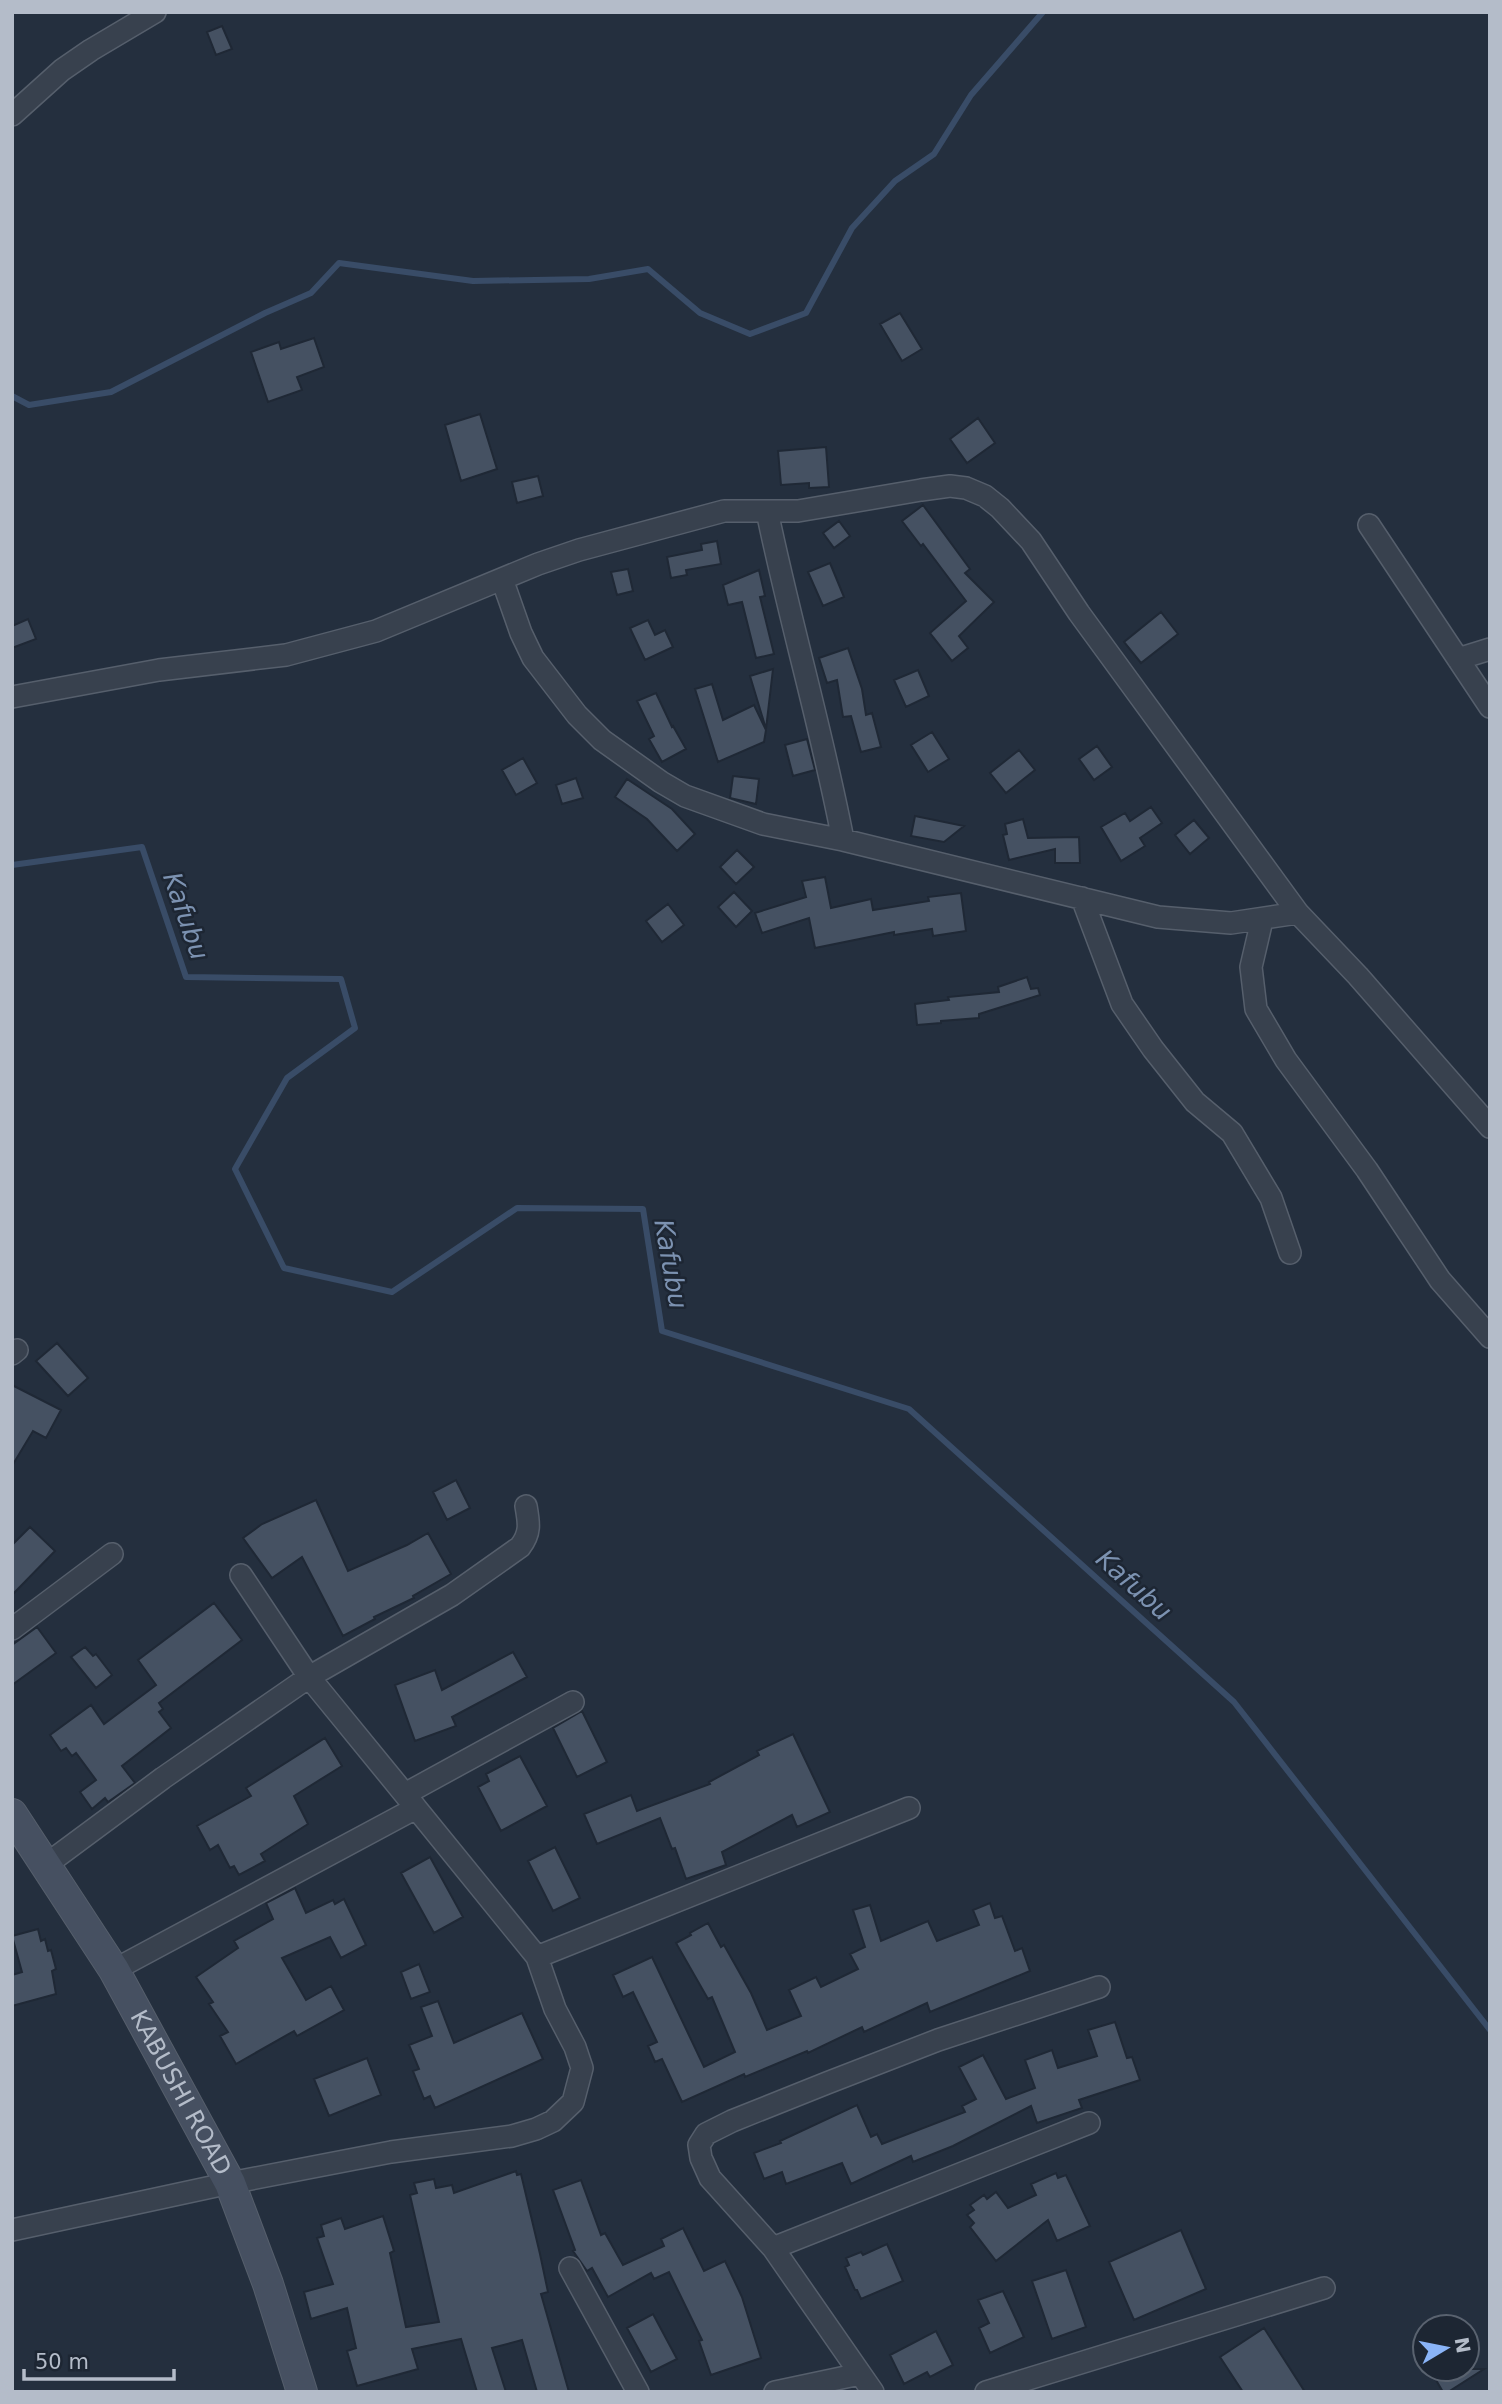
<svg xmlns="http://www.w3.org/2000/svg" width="1502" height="2404" font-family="'DejaVu Sans',sans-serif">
  <rect width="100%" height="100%" fill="#242f3e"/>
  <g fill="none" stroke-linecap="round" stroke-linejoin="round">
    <path stroke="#394c67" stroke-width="6" d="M12,396l17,9 82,-13 154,-79 46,-20 28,-30 134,18 116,-2 59,-10 52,44 50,21 56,-21 46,-85 43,-47 39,-27 37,-59 72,-83
      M12,865l130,-18 44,130 155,2 14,49 -68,50 -52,91 49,99 108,24 125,-84 126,1 19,122 247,78 325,293 256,328"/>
  </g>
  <path fill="#455162" stroke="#1f2835" stroke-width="2" d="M222,26l10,23 -16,6 -9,-23z
    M900,313l22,36 -20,12 -22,-37z
    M314,338l10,29 -27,10 5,13 -34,12 -17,-50 28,-10 2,7z
    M480,414l17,55 -36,12 -16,-56z
    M978,418l17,25 -28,20 -17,-24z
    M826,447l3,40 -20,1v-5l-28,2 -3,-34z
    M538,476l5,20 -26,7 -5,-21z
    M923,505l47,64 -5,4 29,29 -35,34 9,12 -16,13 -22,-28 36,-32 -43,-57 -2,2 -19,-25z
    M839,521l11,15 -16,12 -11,-15z
    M717,541l4,23 -35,6 1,5 -16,3 -4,-21 35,-7 -1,-6z
    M830,563l14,34 -21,9 -15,-34z
    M628,569l5,22 -16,4 -6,-23z
    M759,570l6,26 -5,1 14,57 -18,4 -14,-56 -14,3 -5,-20z
    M1161,612l17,22 -37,29 -17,-21z
    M28,619l8,20 -24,9v-22z
    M648,620l7,15 10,-5 8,17 -28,13 -15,-32z
    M848,648l14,41 4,26 6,-2 9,34 -20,5 -10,-36 -8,1 -6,-37 -10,3 -8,-25z
    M773,669l-7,60 -16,-53z
    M918,670l11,26 -23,11 -12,-27z
    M712,684l11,36 31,-15 12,25 -2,12 -46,20 -23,-73z
    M656,693l16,34 1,-1 13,23 -24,13 -13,-23 5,-3 -17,-35z
    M932,732l17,27 -21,13 -17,-27z
    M807,739l8,31 -22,6 -8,-31z
    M1097,746l15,21 -18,13 -15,-21z
    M1019,750l16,20 -29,23 -16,-20z
    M523,758l14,25 -21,12 -14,-25z
    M733,776l26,3 -3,25 -26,-6z
    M576,778l7,20 -21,6 -6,-19z
    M627,779l45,30 23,25 -18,17 -30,-32 -32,-22z
    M1151,807l11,16 -22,15 5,8 -24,15 -20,-34 24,-14 5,8z
    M915,816l49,10 -20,16 -33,-6z
    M1023,819l5,19 51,-1 1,26h-25v-14l-46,11 -6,-25 4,-1 -2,-10z
    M1194,820l15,18 -19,16 -15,-19z
    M737,850l17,17 -18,17 -16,-17z
    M825,877l6,31 40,-9 2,11 56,-9 -1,-4 33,-4 5,38 -33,5 -1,-7 -38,6v-3l-79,16 -6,-30 -47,15 -7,-20 51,-16 -4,-16z
    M734,892l18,19 -16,16 -18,-20z
    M668,904l16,21 -22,17 -16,-21z
    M1027,977l4,12 7,-1 2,7 -61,19v4l-38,3v2l-24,2 -2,-21 34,-4 -1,-3 51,-5 -1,-5z
    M57,1343l31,35 -20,18 -32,-35z
    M12,1385l49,25 -15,28 -13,-7 -21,35z
    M456,1480l14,28 -23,12 -14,-28z
    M316,1500l32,71 59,-26 21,-12 23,41 -38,22 1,2 -40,19 1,2 -32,17 -41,-79 -30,21 -29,-40 19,-14z
    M30,1527l25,24 -43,44v-50z
    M214,1603l28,37 -83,63 4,6 -4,3 12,16 -49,38 13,17 -27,19 -3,-4 -13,11 -12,-17 16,-12 -20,-27 -4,3 -6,-8 -5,3 -11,-16 41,-30 13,19 52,-39 -18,-25z
    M37,1627l19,26 -44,32v-40z
    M85,1647l8,9 3,-2 16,21 -16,13 -25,-31z
    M513,1652l14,25 -75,40 4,9 -41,15 -20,-56 40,-15 7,20z
    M582,1711l25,51 -30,15 -24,-49z
    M793,1734l37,78 -33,15 -5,-12 -70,37 4,13 -40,14 -11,-31 -3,1 -12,-31 -63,26 -13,-30 47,-19 6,16 73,-27 -1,-2 50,-27 -2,-4z
    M325,1738l17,28 -48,30 14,28 -47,30 4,7 -26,14 -5,-9 -4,2 -12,-23 -8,5 -13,-24 54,-30 -5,-8z
    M520,1756l27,50 -46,25 -23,-44 11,-6 -3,-7z
    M555,1847l25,51 -27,13 -25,-50z
    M430,1857l33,60 -29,16 -33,-60z
    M295,1888l11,25 27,-13 2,4 9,-5 22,46 -25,13 -11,-21 -48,21 24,42 25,-14 13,24 -47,26 -3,-5 -58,33 -16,-28 8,-4 -19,-28 4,-2 -17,-25 42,-29 -4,-7 39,-22 -7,-16z
    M990,1903l5,15 7,-2 13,35 7,-3 8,23 -100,41 -3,-9 -63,29 -2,-5 -54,26 -1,-2 -62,26 -1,-3 -62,28 -20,-43 -7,3 -7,-16 9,-4 -24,-50 -10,5 -10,-22 39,-18 52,110 31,-15 -23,-55 -4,2 -32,-56 15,-8 -1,-2 18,-10 13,24 3,-2 27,48 16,37 34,-14 -12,-26 27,-13 5,10 37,-18 -8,-15 15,-7 -12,-37 17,-5 11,36 47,-20 9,20 42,-16 -6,-15z
    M38,1929l3,12 4,-2 3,12 3,-1 5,19 -4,2 4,23 -44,12v-31l10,-3 -10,-36z
    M419,1964l11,28 -19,7 -10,-27z
    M438,2001l16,42 68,-30 21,46 -108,49 -5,-12 -6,3 -11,-28 6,-2 -10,-24 23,-9 -11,-29z
    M1115,2022l12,36 5,-1 8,23 -61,20 3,8 -45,15 -6,-17 -78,40 -40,16 -2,-6 -60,28 -9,-21 -56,21 -4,-12 -18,7 -10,-26 27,-10 -1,-2 77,-36 14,32 6,-3 5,10 83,-32 -3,-6 14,-7 -17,-32 24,-12 23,44 29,-11 -10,-28 27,-10 6,18 39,-12 -9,-26z
    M367,2058l14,37 -52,21 -15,-37z
    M516,2171l1,4 4,-1 19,80 8,38 -7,2 28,98h-32l-15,-52 -30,8 14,44h-29l-16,-53 -49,10 6,20 -61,17 -10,-35 9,-3 -9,-40 -36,11 -7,-27 29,-8 -16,-46 7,-2 -3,-11 20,-7 4,11 38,-13 11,35 -4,2 16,74 33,-5 -29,-127 7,-2 -3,-10 20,-4 2,9 16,-3 2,8z
    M1056,2173l2,5 8,-3 24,51 -33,15 -9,-21 -52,41 -26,-34 4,-4 -7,-8 7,-5 -4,-5 14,-10 3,4 9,-7 12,16 28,-13 -5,-11z
    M581,2180l20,55 4,-2 18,32 41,-19 -3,-7 22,-11 21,43 21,-10 17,36 19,61 -50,17 -12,-34 3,-1 -33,-68 -15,7 -3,-6 -43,24 -16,-29 -5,3 -14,-20 2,-1 -22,-60z
    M1181,2230l25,59 -72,31 -25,-58z
    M887,2244l16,37 -42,18 -4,-9h-2l-10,-23 4,-2 -3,-7 15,-6 2,3z
    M1066,2270l20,57 -34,12 -20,-58z
    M1003,2291l21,46 -34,16 -11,-25 10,-5 -11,-23z
    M653,2314l24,45 -26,13 -24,-44z
    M1264,2328l41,64h-62l-23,-35z
    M936,2331l17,34 -23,12 -3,-5 -23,12 -14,-29z
    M1453,2369h31l-36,23h-5l-7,-12z"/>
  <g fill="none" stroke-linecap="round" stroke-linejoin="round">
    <defs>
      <path id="minor" d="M12,115l50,-45 29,-20 64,-38
        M767,511c23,111 55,219 76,329
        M1369,525l121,182
        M502,579l19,54 12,25 44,57 25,25 59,42 24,14 78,28 80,16 315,77 73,6 67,-10
        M1458,659l32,-10
        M12,697l147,-27 127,-15 90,-24 162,-67 41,-14 145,-39h74l123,-21 29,-4 16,2 19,8 15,12 31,33 48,72 219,300 60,63 132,151
        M1082,898l40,106 31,45 42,53 37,31 39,65 19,55
        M1262,920l-11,47 5,42 30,51 81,110 73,110 50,57
        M12,1354l5,-4
        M241,1575l68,102 107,131
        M12,1629l100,-75
        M405,1794l168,-92
        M47,1864l116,-86 146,-101 143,-82 68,-48c11,-14 9,-24 6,-41
        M537,1957l372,-149
        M12,2230l218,-47 161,-31 121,-16 24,-7 17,-8 20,-19 9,-34 -7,-21 -20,-38 -18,-52 -121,-149 -302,162
        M773,2248l316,-125
        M570,2268l68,124
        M775,2392l85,-18
        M873,2392l-100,-144 -63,-70 -9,-20 -2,-13 7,-11 26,-13 95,-38 111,-43 161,-53
        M986,2392l338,-104"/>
      <g id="secondary">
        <path id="s1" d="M12,1814l102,156 116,213 38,101 34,108"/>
      </g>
    </defs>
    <use href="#minor" stroke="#565f6c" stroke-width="24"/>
    <use href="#secondary" stroke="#565f6c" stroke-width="32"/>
    <use href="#minor" stroke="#38414e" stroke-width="21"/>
    <use href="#secondary" stroke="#465061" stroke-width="30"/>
  </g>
  <g text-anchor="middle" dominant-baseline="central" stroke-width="5" stroke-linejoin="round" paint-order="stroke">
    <g font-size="24" fill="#b4bcc9" stroke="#1d2633">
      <text stroke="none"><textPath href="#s1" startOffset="326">KABUSHI ROAD</textPath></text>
    </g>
    <g font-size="26" font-style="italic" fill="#7c92b1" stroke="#1d2633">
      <text transform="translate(186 916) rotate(71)">Kafubu</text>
      <text transform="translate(671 1264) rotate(80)">Kafubu</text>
      <text transform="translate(1134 1585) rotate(42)">Kafubu</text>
    </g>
  </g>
  <rect width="1502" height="2404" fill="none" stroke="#b4bcc9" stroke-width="28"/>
  <g transform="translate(1446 2348) rotate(80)"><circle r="33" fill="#1d2633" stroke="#59626f" stroke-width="2"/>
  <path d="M0-5L12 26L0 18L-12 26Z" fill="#8ab4f8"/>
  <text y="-10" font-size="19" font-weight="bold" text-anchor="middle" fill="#b4bcc9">N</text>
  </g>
  <path d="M24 2369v10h150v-10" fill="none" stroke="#b4bcc9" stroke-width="3.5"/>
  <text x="35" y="2369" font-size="21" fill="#b4bcc9" stroke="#1d2633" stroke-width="5" paint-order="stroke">50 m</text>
</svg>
